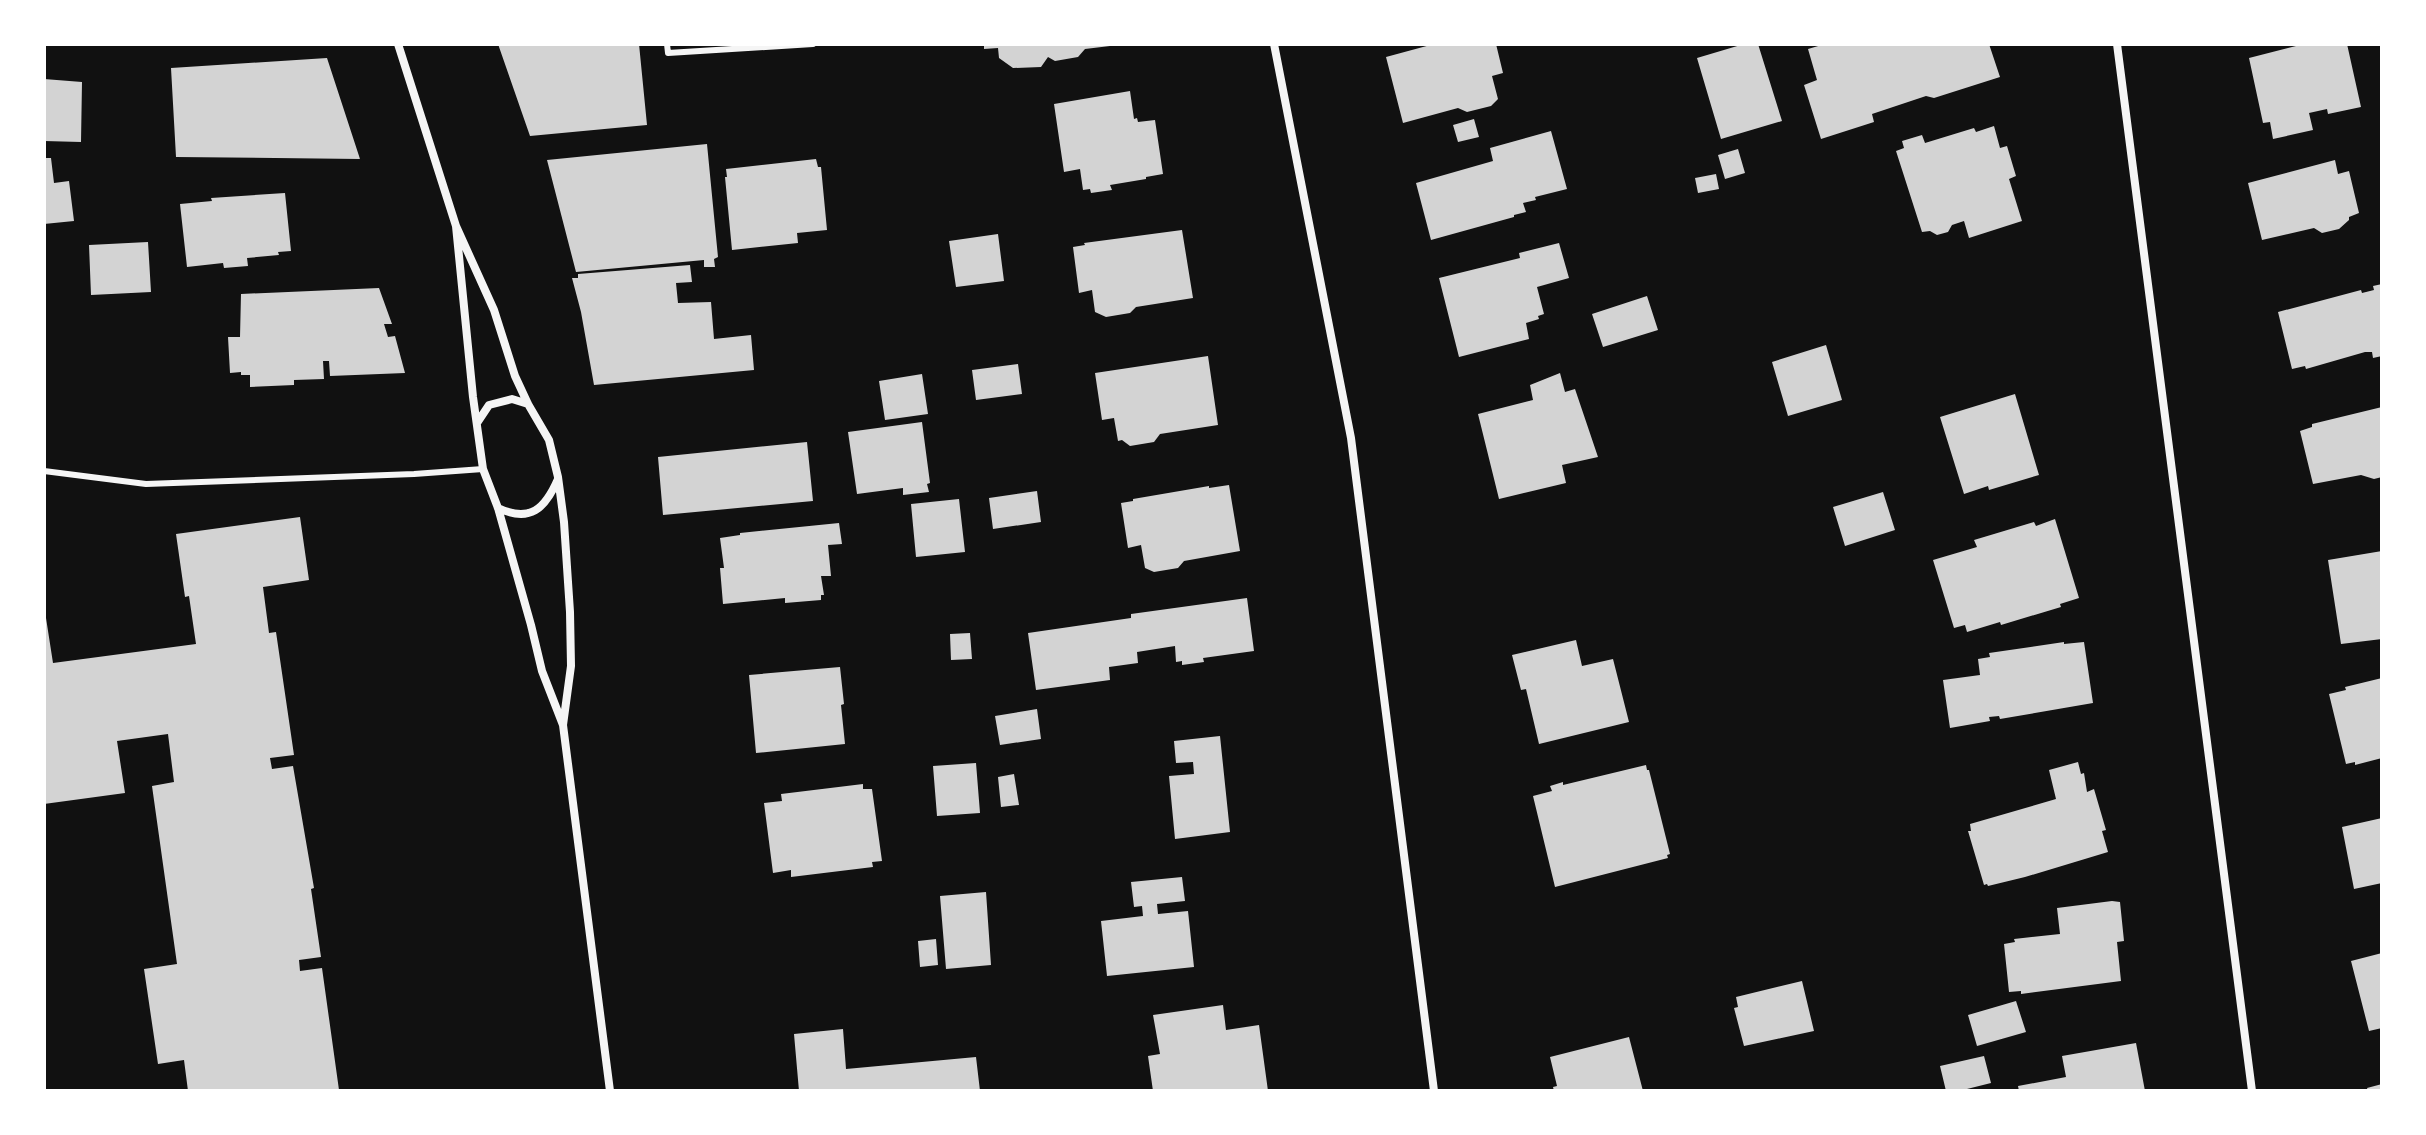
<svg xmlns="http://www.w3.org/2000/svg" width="2426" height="1135" font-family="'Noto Sans',sans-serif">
  <rect width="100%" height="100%" fill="#111"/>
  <path fill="#d3d3d3" d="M498,44h141l8,81 -117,11z
    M984,44h126v2l-25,3 -7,8 -23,4 -7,-4 -7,10 -28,1 -14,-10 -1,-10 -14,1z
    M1434,44h62l7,29 -11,3 6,23 -7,7 -24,6 -9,-4 -55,15 -17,-66z
    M1744,44h14l24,77 -61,18 -24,-81z
    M1825,44h164l11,33 -66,21 -8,-2 -54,18 2,8 -53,17 -17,-54 13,-5 -9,-31z
    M2304,44h43l14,63 -33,7 -1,-5 -18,4 4,17 -40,9 -3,-17 -7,1 -14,-65z
    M327,58l33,101 -184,-2 -5,-89z
    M44,79l38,3 -1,60 -37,-1z
    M1130,91l4,28 3,-1 1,4 17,-2 8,54 -17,3v2l-36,6 2,5 -21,3 -1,-4 -7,1 -3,-21 -16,3 -10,-68z
    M1474,119l5,18 -21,5 -5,-17z
    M1994,126l6,22 7,-2 9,30 -7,3 13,42 -53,17 -5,-17 -12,4 -4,7 -11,3 -7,-4 -8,1 -26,-81 8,-3 -2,-7 20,-6 3,8 49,-15 2,4z
    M1551,131l16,58 -32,8 1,3 -13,3 3,9 -12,3v2l-83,23 -15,-57 77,-22 -3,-13z
    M707,144l11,113 -4,2 1,8h-11v-7l-128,12 -29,-112z
    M1738,149l7,24 -20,6 -7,-24z
    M44,158h7l3,25 15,-2 5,40 -30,3z
    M816,159l2,8h3l6,63 -30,3 1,10 -66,7 -7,-73h2l-1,-8z
    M2335,160l3,14 11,-3 10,42 -10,4v3l-10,9 -17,4 -8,-5 -52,12 -14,-57z
    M1716,174l3,15 -21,4 -3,-15z
    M285,193l6,58 -13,1 1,3 -32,3 1,8 -24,2 -1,-5 -36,4 -7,-63 32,-3 -1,-3z
    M1182,230l11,68 -57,9 -6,6 -24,4 -11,-5 -3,-22 -13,3 -6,-46 12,-2 -1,-2z
    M998,234l6,47 -48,6 -7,-46z
    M148,242l3,50 -60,3 -2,-50z
    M1559,243l10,35 -32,9 7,27 -6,2 1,3 -13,4 3,16 -70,18 -20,-79 81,-20 -1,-5z
    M690,265l2,17 -16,1 2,20 33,-1 3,37 37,-4 3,35 -160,15 -13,-73 -9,-34h6v-4z
    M2382,284v72l-9,2 -1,-6h-7l-59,17 -1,-3 -13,3 -14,-57 83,-22 1,3 12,-3 -1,-4z
    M379,288l13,36h-8l4,13 7,-1 10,37 -75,3 -1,-15h-6l1,18 -30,1v5l-44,2v-12h-9v-3l-11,1 -2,-36h12l1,-43z
    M1647,296l11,34 -55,17 -11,-33z
    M1826,345l16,55 -54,16 -16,-54z
    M1208,356l10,69 -58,9 -6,8 -24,4 -8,-6 -4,1 -4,-23 -12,2 -7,-47z
    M1018,364l4,30 -46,6 -4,-30z
    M1560,373l5,19 10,-3 23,68 -36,8 4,18 -67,16 -21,-85 55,-14 -3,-15z
    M922,374l6,40 -43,6 -6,-39z
    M2015,394l24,81 -50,15 -1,-4 -24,8 -24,-77z
    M2382,407v70l-8,2 -13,-4 -48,9 -13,-53 12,-4v-3z
    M922,422l8,61 -3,1 2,8 -26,3v-7l-46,6 -9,-62z
    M807,442l6,59 -150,14 -5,-58z
    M1229,485l11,66 -56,10 -6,7 -24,4 -9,-4 -4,-23 -13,3 -7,-45 12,-2v-2l76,-13v2z
    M1037,491l4,31 -48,7 -4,-31z
    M1883,492l12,38 -50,16 -12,-39z
    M959,499l6,53 -49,5 -5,-53z
    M300,517l9,63 -46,7 6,46 7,-1 18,123 -24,3 2,11 21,-3 21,122 -3,1 10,68 -22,3 1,11 22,-3 17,122 -151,1 -4,-31 -26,4 -14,-95 33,-5 -25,-178 22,-4 -6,-48 -51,7 8,52 -81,11v-186h2l7,45 143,-19 -7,-48 -4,1 -9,-63z
    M2055,519l24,79 -19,6 1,3 -60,18 -1,-3 -33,10 -2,-7 -11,3 -21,-68 44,-13 -3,-7 60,-18 2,4z
    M839,523l3,21 -14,1 3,31h-10l3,19h-3v5l-36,3v-5l-62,6 -3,-36h4l-4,-30 20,-3v-2z
    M2382,551v88l-41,5 -13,-84z
    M1247,598l7,53 -51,7 1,4 -22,3v-4l-6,1 -1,-16 -38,6 1,11 -29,4 1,13 -74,10 -8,-57 103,-15v-4z
    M970,633l2,26 -21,1 -1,-26z
    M1576,640l6,26 31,-7 16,63 -90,22 -13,-55 -5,1 -9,-35z
    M2064,642v2l20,-2 9,61 -93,16 -1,-3 -10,1 1,4 -40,7 -7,-48 37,-5 -2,-16 12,-2 -1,-4z
    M840,667l4,37 -3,1 4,39 -89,9 -7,-78z
    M2382,678v80l-27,7v-3l-9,2 -17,-70 17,-4 -1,-3z
    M1037,709l4,30 -41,6 -5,-29z
    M1220,736l10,96 -55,7 -6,-63 25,-2 -1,-12 -17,1 -2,-22z
    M2078,762l3,12 3,-1 3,19 7,-3 12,41 -4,1 6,21 -83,25 -37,9 -1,-2 -3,1 -16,-54h3l-1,-7 86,-25 -7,-29z
    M976,763l4,50 -43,3 -4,-50z
    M1646,765l1,5h2l21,84 -3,1 1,3 -113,29 -22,-91 19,-5 -2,-5 13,-4v3z
    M1014,774l5,31 -18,2 -3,-30z
    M863,784v5h9l10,72 -10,1 1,5 -82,10v-7l-18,3 -9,-70 18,-2 -1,-7z
    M2382,818v65l-28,6 -12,-62z
    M1182,877l3,24 -28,3 1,10 30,-3 6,56 -87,9 -6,-55 42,-5 -1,-10 -8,1 -3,-25z
    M986,892l5,73 -45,4 -6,-73z
    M2112,901l8,1 4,39 -7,1 4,39 -100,13v-3l-12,1 -5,-48 11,-2 -1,-3 46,-5 -3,-26z
    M936,939l2,26 -18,2 -2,-26z
    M2382,953v75l-13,3 -18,-70z
    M1802,981l12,50 -70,15 -10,-38 4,-1 -2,-10z
    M2016,1001l10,31 -49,14 -9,-31z
    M1223,1005l3,25 33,-5 9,66h-115l-5,-35 12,-2 -7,-39z
    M843,1029l3,40 130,-12 4,34h-181l-5,-57z
    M1629,1037l14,54h-89l-1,-4 4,-1 -7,-29z
    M2136,1043l9,48h-126l-1,-5 48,-9 -4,-21z
    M1984,1056l7,27 -32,8h-13l-6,-25z
    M2382,1084v7h-14l-1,-3z"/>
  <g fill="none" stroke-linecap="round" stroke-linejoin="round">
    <path stroke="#f5f5f5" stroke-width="6" d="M667,44l1,9 145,-9
      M44,471l102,13 268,-10 69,-5"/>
    <path stroke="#f5f5f5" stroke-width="8" d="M398,44l58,182 38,84 21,66 13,28 21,36 9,37 6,45 6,90 1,54 -8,59
      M1274,44l77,394 83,653
      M2117,44l135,1047
      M456,226l17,171 10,72 15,39 33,117 11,46 21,54 47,366
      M477,423l12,-18 23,-6 16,5
      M498,508c32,15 47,1 60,-29"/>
  </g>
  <rect width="2426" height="1135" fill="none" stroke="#ffffff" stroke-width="92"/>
</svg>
